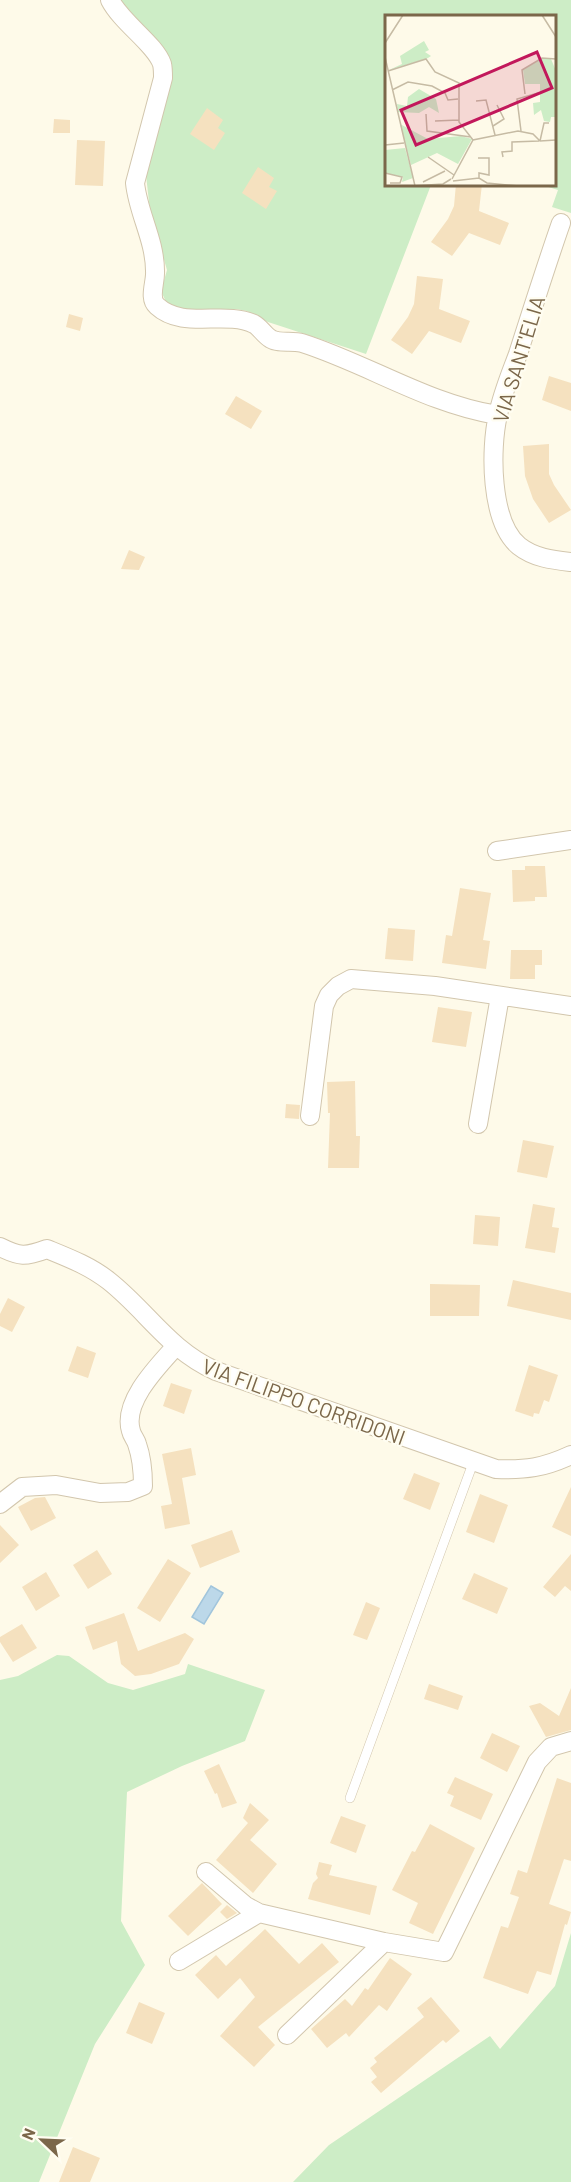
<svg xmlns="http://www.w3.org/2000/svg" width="571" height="2182" font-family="Barlow,sans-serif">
  <rect width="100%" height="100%" fill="#fefae9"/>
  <path fill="#cdedc6" d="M120,0h451v213l-19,-6 6,-17 -16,-5 12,-1v-168h-168v168l45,1 -65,169 -98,-32 -21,-11 -11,-2 -34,3 -20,-3 -15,-5 -6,-13 6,-21 -17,-59 -5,-45 26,-88v-17l-7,-12 -27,-26z
    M57,1655l12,1 39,27 25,7 52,-16 3,-10 77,26 -20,51 -63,25 -55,26 -6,129 24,44 -50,79 -56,138h-39v-502l18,-4z
    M571,1933v249h-278l36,-37 161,-109 10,13 55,-63z"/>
  <path fill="#bcd8e9" stroke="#a1c5dc" stroke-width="1.5" d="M211,1586l12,7 -19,31 -12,-7z"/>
  <path fill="#f5e1bf" d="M207,108l16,12 -5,8 7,5 -11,17 -24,-16z
    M54,119l16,1v13h-17z
    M77,140l28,1 -2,45 -28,-1z
    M258,167l16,11 -5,9 8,4 -11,18 -24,-16z
    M456,184h26l-3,27 30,12 -9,22 -31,-12 -17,23 -21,-14 17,-23 6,-13z
    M417,276l26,3 -4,30 31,12 -9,22 -32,-12 -17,23 -21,-14 17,-23 6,-13z
    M69,314l14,4 -3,13 -14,-4z
    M549,376l22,7v28l-29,-11z
    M236,396l26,15 -11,18 -26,-15z
    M549,444v30l5,11 17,25 -22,13 -16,-24 -8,-23 -2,-30z
    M129,550l16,7 -6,13 -18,-1z
    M525,866h20l2,31h-12v4l-22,1 -1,-32h13z
    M460,888l31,5 -8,47 7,1 -4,28 -44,-6 4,-28 6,1z
    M388,928l27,2 -2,31 -28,-2z
    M511,950h31v15h-7v14h-25z
    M438,1007l34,5 -6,35 -34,-5z
    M355,1081l1,55h4l-1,32h-31l2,-55h-2l-1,-31z
    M286,1104l14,1 -1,14 -14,-1z
    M523,1140l31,6 -7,32 -30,-6z
    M533,1204l22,4 -3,19 7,1 -4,25 -30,-5z
    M475,1215l25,2 -2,29 -25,-2z
    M513,1280l58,13v27l-64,-14z
    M430,1284l50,1 -1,31h-49z
    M8,1298l17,9 -13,25 -12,-6v-12z
    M77,1346l19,7 -8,25 -20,-7z
    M529,1365l29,10 -9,27 -5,-2 -5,14 -5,-1 -1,4 -18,-6z
    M171,1383l21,7 -8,24 -21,-8z
    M191,1448l5,27 -14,3 8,46 -25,5 -4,-23 11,-2 -10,-50z
    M414,1473l26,10 -10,27 -27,-11z
    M571,1487v49l-19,-9z
    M480,1494l28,11 -14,38 -28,-11z
    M45,1497l11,21 -25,13 -13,-24 17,-9z
    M0,1525l19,20 -19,18z
    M232,1530l8,22 -40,16 -9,-23z
    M97,1550l15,24 -24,15 -15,-24z
    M571,1554v37l-6,-5 -10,11 -12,-10z
    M168,1559l23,14 -31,49 -23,-14z
    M46,1572l14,24 -24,15 -14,-24z
    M474,1573l34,15 -11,26 -35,-15z
    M366,1602l14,6 -13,32 -14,-5z
    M124,1613l14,38 47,-18 9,6 -15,25 -28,10 -16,2 -14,-12 -4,-23 -24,9 -8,-23z
    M22,1624l15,24 -24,14 -13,-20v-5z
    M429,1684l34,12 -5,14 -34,-11z
    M571,1688v42l-25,7 -17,-31 11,-3 19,13z
    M492,1733l28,13 -13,26 -27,-14z
    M219,1764l18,39 -15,5 -5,-15 -2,1 -11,-23z
    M455,1777l38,17 -12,26 -31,-14 4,-10 -7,-3z
    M557,1778l14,5v78l-7,-2 -15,45 22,8 -4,13 -2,-1 -14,51 -14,-4 -9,23 -45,-16 18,-52 7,2 11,-31 -9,-3 8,-24 9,3z
    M250,1803l19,17 -19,20 27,24 -24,29 -37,-33 32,-37 -5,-5z
    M341,1816l25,9 -10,28 -26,-10z
    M430,1824l45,24 -42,86 -24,-11 9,-20 -26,-13 20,-39 3,1z
    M319,1862l13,3 -3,10 48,11 -7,29 -62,-16 5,-16 5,-5 -2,-4z
    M202,1883l20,21 -34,32 -20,-20z
    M227,1905l10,8 -10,6 -7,-7z
    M265,1929l34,35 23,-21 17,19 -81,65 17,18 -21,22 -34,-31 35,-39 -15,-19 -22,21 -23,-24 21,-20 10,11z
    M390,1958l22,16 -25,37 -8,-6 -30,32 -3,-4 -19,15 -16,-19 34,-30 7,7 13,-18 3,2z
    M431,1997l29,34 -14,12 -3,-3 -62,53 -10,-11 6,-5 -7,-9 7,-6 -3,-4 50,-41 -7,-9z
    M139,2002l26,11 -13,31 -26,-11z
    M73,2147l27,11 -10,24h-31z"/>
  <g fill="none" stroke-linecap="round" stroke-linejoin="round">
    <defs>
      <path id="service" d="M350,1798l123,-335"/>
      <path id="minor" d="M110,0c12,23 45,44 52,64 1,4 1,9 1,14l-28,105c3,30 20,57 20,88 1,11 -7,27 2,35 26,24 67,4 97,18 6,3 10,11 17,15 8,5 21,1 31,4 66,21 126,61 195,72
        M561,223c-15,43 -29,87 -43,131 -7,19 -16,40 -20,61 -8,34 -8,107 21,131 15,12 34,14 52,16
        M497,851l74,-11
        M310,1116l14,-110 5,-11 9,-9 13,-7 84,7 136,20
        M478,1124l22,-128
        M0,1247c20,10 25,10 47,2 22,9 43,17 62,32 38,30 60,69 107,90l280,98c30,1 47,-1 75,-14
        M0,1504l22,-17 34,-2 44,8 28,-1 15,-6c0,-14 -1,-28 -6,-42 -1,-4 -5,-8 -6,-13 -9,-29 27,-65 45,-85
        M206,1872l40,34 13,7 125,29 60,10 93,-190 14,-15 20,-6
        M179,1961l80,-48
        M287,2035l97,-93"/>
    </defs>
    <use href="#service" stroke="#d2c6ad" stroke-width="10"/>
    <use href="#minor" stroke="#d2c6ad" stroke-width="20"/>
    <use href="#service" stroke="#fff" stroke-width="9"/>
    <use href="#minor" stroke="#fff" stroke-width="18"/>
  </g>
  <g text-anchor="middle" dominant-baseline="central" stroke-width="4.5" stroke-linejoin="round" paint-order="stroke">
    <g font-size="21" fill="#7b674a" stroke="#fffdf1">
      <text transform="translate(518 359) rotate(-73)">VIA SANT'ELIA</text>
      <text transform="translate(304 1401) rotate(20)">VIA FILIPPO CORRIDONI</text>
    </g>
  </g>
  <g transform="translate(385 15)">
    <rect width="171" height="171" fill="#fefae9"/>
    <path d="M39,26l5,9 -4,2 6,4 -3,2 -39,12 13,-6 -2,-8zM157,43l9,1 5,12v46h-5l-1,5 -6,-1 -3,-11 -7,5 -1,-12 7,-1v-18h-15l-2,-14zM34,74l17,10 3,14 -10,-6 -10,6 -21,-1 -1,-8 10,2 1,-9zM15,109l28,15 33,-3 11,3 -14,25 -21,-11 -26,12zM20,133l8,30 -11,4 1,-5 -18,-4v-23z" fill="#cdedc6"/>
    <path fill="none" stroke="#c6bba4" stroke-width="1.5" d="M157,0l14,22M0,28l18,-28M0,42l30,129M3,56l38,-12 9,13 24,11v39l14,18M7,75l16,-8 24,4 13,7 3,7 10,-1M140,79l-3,-24 20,-12 14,1M91,86l10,-1 9,35M41,99l1,17 44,6M50,106l24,-1M108,111l11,-7 -7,-14M136,116l-4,-32 21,-6M155,126l4,-18h5M0,130l19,-2M43,142l26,18M118,142l-1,-5 10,-1v-9l27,-1M93,143h11v17l-10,-2v5M0,158l17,4 -2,6h-10M67,164l21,-39 45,-9 15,3 7,7 16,-1M68,166l26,-3 8,5 32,3M38,167l22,-11M27,171l31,-2 8,-5"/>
    <path fill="#c2185b" fill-opacity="0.15" stroke="#c2185b" stroke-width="3" d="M152,37l15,36 -136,57 -15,-35z"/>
    <rect width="171" height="171" fill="none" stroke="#7b674a" stroke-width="3"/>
  </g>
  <g transform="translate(42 2140) rotate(293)" stroke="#fffdf1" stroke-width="4.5" paint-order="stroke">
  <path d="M0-4.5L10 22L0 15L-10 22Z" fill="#7b674a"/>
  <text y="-9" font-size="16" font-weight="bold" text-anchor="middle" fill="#7b674a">N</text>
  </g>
</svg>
